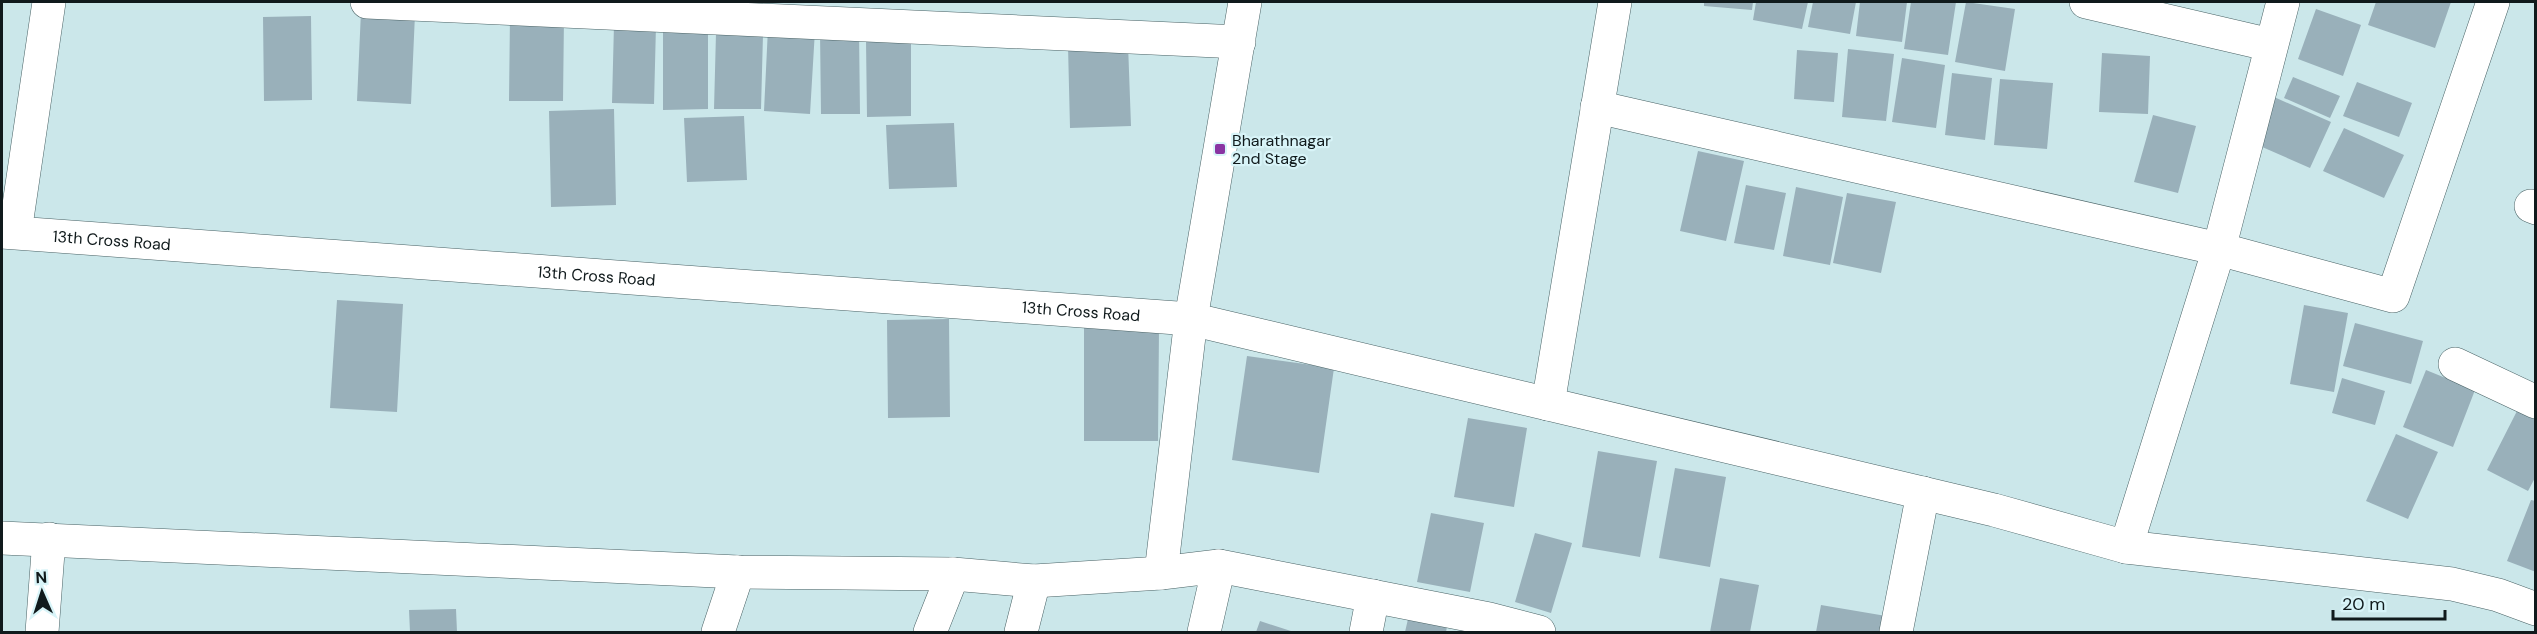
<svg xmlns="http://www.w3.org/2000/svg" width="2537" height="634" font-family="'DM Sans',sans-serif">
  <rect width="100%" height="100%" fill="#cbe7ea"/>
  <path fill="#99b0ba" d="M1704,2h49l-1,8 -48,-4z
    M1756,2h52l-6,27 -49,-9z
    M1813,2h43l-6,32 -42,-7z
    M1860,2h47l-5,40 -46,-6z
    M1911,2h45l-8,53 -44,-6z
    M1966,2l49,7 -10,62 -50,-9z
    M2376,2h75l-16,46 -67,-23z
    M2316,9l45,16 -18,51 -45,-17z
    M361,11l54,3 -4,90 -54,-3z
    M510,15l54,1 -1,85h-54z
    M311,16l1,84 -48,1 -1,-84z
    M663,23l45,1v85l-45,1z
    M614,24l42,1 -2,79 -42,-1z
    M768,28l47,2 -5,84 -46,-3z
    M820,31h39l1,83h-39z
    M716,33l47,1 -2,75h-47z
    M866,41h45v75l-44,1z
    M1128,44l3,82 -61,2 -2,-82z
    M1848,49l46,5 -8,67 -44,-4z
    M1797,50l41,3 -4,49 -40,-3z
    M2102,53l48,3 -2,58 -49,-2z
    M1902,58l43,7 -9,63 -44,-6z
    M1952,73l40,5 -7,62 -40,-5z
    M2293,77l47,19 -10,22 -46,-20z
    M2000,79l53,4 -6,66 -53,-4z
    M2357,82l55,21 -13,34 -56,-21z
    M2274,97l57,25 -21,46 -57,-25z
    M614,109l2,96 -65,2 -2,-96z
    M2153,115l43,11 -18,67 -44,-11z
    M744,116l3,64 -60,2 -3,-64z
    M954,123l3,64 -68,2 -3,-64z
    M2344,128l60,27 -20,43 -61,-27z
    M1698,151l46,10 -18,80 -46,-10z
    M1746,185l40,8 -12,57 -40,-7z
    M1796,187l47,10 -13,68 -47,-9z
    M1847,193l49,9 -15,71 -48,-10z
    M337,300l66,4 -6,108 -67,-4z
    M2304,305l44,8 -14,79 -44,-8z
    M949,319l1,98 -62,1 -1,-98z
    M2355,323l68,18 -12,43 -68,-18z
    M1084,328l75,1 -1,112h-74z
    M1247,356l87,12 -15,105 -87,-13z
    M2426,370l49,20 -22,57 -50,-20z
    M2342,378l43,13 -10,34 -43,-12z
    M2517,411l19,9v56l-8,15 -41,-21z
    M1468,418l59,10 -13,79 -60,-10z
    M2396,434l42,18 -30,67 -42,-18z
    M1598,451l59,10 -17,96 -58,-10z
    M1675,468l51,9 -16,90 -51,-9z
    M2531,500l5,1v71l-29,-11z
    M1431,513l53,10 -14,69 -53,-10z
    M1535,533l37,10 -21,70 -36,-11z
    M1720,578l39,7 -9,47h-40z
    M1821,605l71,12 -3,15h-73z
    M456,609l1,23h-47l-1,-22z
    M1408,619l39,8 -1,5h-41z
    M1260,621l34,11h-38z"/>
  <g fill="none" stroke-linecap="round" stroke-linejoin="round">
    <defs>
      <g id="minor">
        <path d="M367,2l872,40"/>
        <path d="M2086,2l185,43"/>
        <path d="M1597,107l622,142 174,47 100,-294"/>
        <path d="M2531,206l5,2"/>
        <path id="s1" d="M2,232l1189,87 803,191 132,37 326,37 46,11 38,14"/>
        <path d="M15,232l34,-230"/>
        <path d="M2455,364l81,38"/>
        <path d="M1548,404l67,-402"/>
        <path d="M2,538l736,34 215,2 81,7 127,-8"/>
        <path d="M2126,547l93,-298 64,-247"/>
        <path d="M1219,566l270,53 50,13"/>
        <path d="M42,632l7,-93"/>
        <path d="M718,632l20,-60"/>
        <path d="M930,632l23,-58"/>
        <path d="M1021,632l13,-51"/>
        <path d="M1366,632l7,-36"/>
        <path d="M1896,632l27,-139"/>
      </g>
      <path id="tertiary" d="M1204,632l15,-66 -58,7 30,-254 54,-317"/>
    </defs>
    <use href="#minor" stroke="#496265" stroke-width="34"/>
    <use href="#tertiary" stroke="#496265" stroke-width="34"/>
    <use href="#minor" stroke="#fff" stroke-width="33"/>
    <use href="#tertiary" stroke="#fff" stroke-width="33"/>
  </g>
  <rect fill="#8934a2" stroke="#d8f4f8" stroke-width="2" x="1214" y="143" width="12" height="12" rx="3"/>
  <g text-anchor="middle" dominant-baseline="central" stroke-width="4.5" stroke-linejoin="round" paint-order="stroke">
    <g font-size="16" fill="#101a1c" stroke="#d8f4f8" text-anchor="start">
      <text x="1232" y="140">Bharathnagar<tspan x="1232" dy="18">2nd Stage</tspan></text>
    </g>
    <g font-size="16" fill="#101a1c" stroke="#d8f4f8">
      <text stroke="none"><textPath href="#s1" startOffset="110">13th Cross Road</textPath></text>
      <text stroke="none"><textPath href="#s1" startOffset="596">13th Cross Road</textPath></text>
      <text stroke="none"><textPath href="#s1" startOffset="1082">13th Cross Road</textPath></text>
    </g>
  </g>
  <rect width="2537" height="634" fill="none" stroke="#101a1c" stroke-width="6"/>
  <g transform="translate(42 592) rotate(357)" stroke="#d8f4f8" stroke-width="4.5" paint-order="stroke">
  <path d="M0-4.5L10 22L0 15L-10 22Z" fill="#101a1c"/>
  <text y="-9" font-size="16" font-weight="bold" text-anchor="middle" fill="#101a1c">N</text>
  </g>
  <path d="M2333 610v9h112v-9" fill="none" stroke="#101a1c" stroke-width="3"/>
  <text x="2342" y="610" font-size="18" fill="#101a1c" stroke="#d8f4f8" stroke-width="4.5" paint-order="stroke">20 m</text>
</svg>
